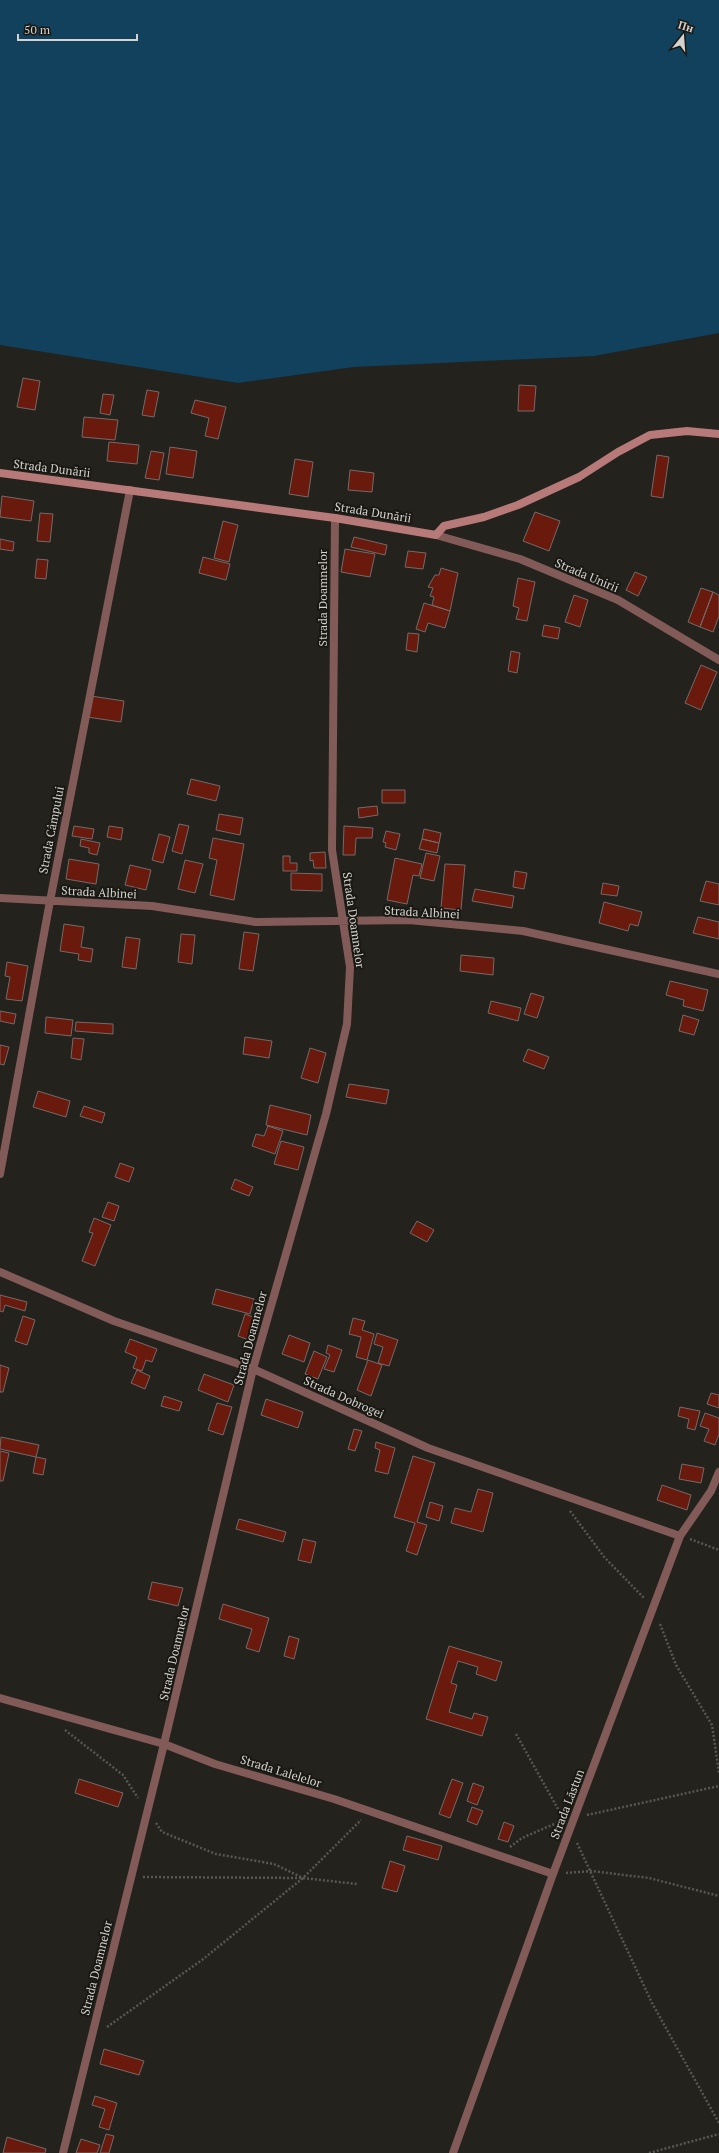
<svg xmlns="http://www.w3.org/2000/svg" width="719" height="2153" font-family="'PT Serif',serif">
  <rect width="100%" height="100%" fill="#23221c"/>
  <path fill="#11415c" d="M0,0h719v333l-125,23 -240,11 -116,16 -238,-38z"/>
  <path fill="#6a1a0d" stroke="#736a69" d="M23,378l17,3 -5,29 -18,-3z
    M519,385l17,1 -2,25h-16z
    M147,390l12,2 -5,25 -12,-2z
    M103,394l11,1 -4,20 -10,-2z
    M195,400l31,7 -8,32 -13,-3 4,-18 -18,-5z
    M84,417l34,3 -3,20 -33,-3z
    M109,442l30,3 -2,19 -30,-3z
    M170,447l27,4 -4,27 -27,-4z
    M151,451l13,2 -5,27 -14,-2z
    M657,455l12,2 -6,41 -12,-2z
    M295,459l18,3 -5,35 -19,-3z
    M350,470l24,3 -2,19 -24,-2z
    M2,496l32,5 -3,20 -31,-4z
    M535,512l25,9 -11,30 -26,-10z
    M40,513l13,1 -3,28 -13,-1z
    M223,521l15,4 -9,37 -15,-4z
    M354,537l33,8 -2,10 -34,-8z
    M0,539l14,3 -1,9 -13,-2z
    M345,549l30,5 -5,23 -29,-5z
    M408,551l18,2 -3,16 -18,-2z
    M203,557l27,7 -4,16 -27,-7z
    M37,559l11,1 -2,19 -11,-1z
    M441,568l17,5 -8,38 -18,-6 2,-8 -4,-1 3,-8 -5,-1 7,-12h4z
    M635,572l12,5 -9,19 -12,-6z
    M518,578l17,4 -8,39 -11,-2 3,-11 -6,-2z
    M701,588l12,4 -13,35 -12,-5z
    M713,592l6,3v21l-6,16 -13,-5z
    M574,595l14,5 -8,27 -15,-5z
    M424,603l26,8 -5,17 -17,-5 -3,9 -9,-3z
    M544,625l16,3 -2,11 -16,-3z
    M408,633l11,1 -2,18 -11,-2z
    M511,651l9,2 -3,20 -9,-2z
    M701,665l16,7 -16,38 -16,-7z
    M91,696l33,5 -3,21 -34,-5z
    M191,779l29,7 -4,15 -29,-7z
    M382,790h23v13h-23z
    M377,806l1,9 -19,3 -1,-10z
    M219,814l24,4 -3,17 -24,-5z
    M179,824l10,2 -7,28 -10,-3z
    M74,826l20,3 -2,10 -20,-3z
    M109,826l14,2 -2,12 -14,-3z
    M344,826l29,2 -1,10h-16l-1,17h-12z
    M424,829l17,4 -2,10 -17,-4z
    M386,831l14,3 -4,16 -11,-3 1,-4 -3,-1z
    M159,834l11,3 -7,26 -11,-3z
    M213,838l31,6 -10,56 -24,-5 7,-35 -8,-2z
    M81,839l19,4 -3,12 -8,-2v-5l-9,-2z
    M422,839l17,4 -2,10 -18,-4z
    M325,852l1,16h-12l-1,-8 -3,1v-8z
    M426,853l14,3 -6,25 -14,-3z
    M283,856h7v7h7v8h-14z
    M395,858l27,6 -3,12 -6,-1 -6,29 -20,-4z
    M69,859l30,5 -3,20 -30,-5z
    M185,860l18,4 -8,29 -17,-4z
    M445,864l20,1 -4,45 -20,-2z
    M130,865l21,5 -5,20 -21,-5z
    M515,871l12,2 -3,16 -11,-2z
    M291,873l31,1v17l-31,-1z
    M706,881l13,3v21l-19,-4z
    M603,883l16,3 -2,10 -16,-2z
    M475,889l39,7 -2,12 -40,-7z
    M604,902l38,10 -4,14 -8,-2 -2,7 -29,-8z
    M698,917l21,5v17l-26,-6z
    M64,924l20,3 -3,20 12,2 -2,13 -13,-2 1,-6 -19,-3z
    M244,932l15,2 -6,37 -14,-2z
    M181,934l14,1 -3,29 -14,-2z
    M126,937l14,2 -4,30 -14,-2z
    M461,955l33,3 -1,17 -33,-4z
    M7,962l21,4 -6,35 -16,-2 4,-22 -5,-1z
    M670,981l38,9 -5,21 -20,-5 1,-6 -18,-5z
    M531,993l13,4 -7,21 -13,-4z
    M491,1001l30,7 -3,13 -30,-8z
    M0,1011l16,3 -2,10 -14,-3z
    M683,1015l16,5 -5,15 -15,-4z
    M46,1017l27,3 -2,16 -26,-3z
    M76,1022l37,2v10l-38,-3z
    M245,1037l27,4 -3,17 -26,-4z
    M73,1038l11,1 -3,21 -10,-2z
    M0,1045l9,2 -5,18 -4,-1z
    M310,1048l16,5 -8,30 -17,-5z
    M528,1049l21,8 -5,12 -21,-8z
    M349,1084l40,6 -3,14 -40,-7z
    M38,1091l32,10 -4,16 -33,-10z
    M270,1105l41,10 -4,20 -41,-10z
    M84,1106l21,7 -3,10 -22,-7z
    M268,1126l15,5 -8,23 -23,-8 4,-12 8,2z
    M281,1141l23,6 -6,23 -24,-6z
    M120,1163l14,5 -5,14 -14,-5z
    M235,1179l18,8 -4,9 -18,-7z
    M108,1202l11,4 -5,15 -12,-4z
    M94,1218l17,7 -16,41 -13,-5 11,-28 -4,-1z
    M417,1221l17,9 -7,12 -17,-9z
    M216,1289l38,10 -4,15 -38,-10z
    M0,1295l27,7 -2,9 -20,-6 -2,7 -3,-1z
    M245,1314l11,4 -7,22 -11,-4z
    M23,1316l12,4 -8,25 -12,-4z
    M353,1318l12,3 -3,9 12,4 -7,26 -11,-3 5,-20 -12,-3z
    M377,1333l21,7 -9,26 -11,-3 5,-16 -9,-3z
    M289,1335l21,8 -6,19 -22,-8z
    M130,1339l27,10 -5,13 -6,-2 -4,11 -9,-3 4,-11 -12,-5z
    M328,1345l14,5 -8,22 -10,-3 6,-14 -4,-2z
    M314,1351l13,6 -9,22 -13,-5z
    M368,1360l14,5 -11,31 -14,-6z
    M0,1365l9,3 -6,24h-3z
    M137,1370l13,6 -5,13 -14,-6z
    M204,1374l30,11 -6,17 -30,-12z
    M711,1393l8,2v13l-12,-4z
    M164,1396l18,6 -3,9 -18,-5z
    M266,1399l37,13 -5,16 -37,-13z
    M217,1403l15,4 -9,28 -15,-5z
    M680,1407l20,4 -5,19 -8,-2 2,-9 -11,-3z
    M705,1413l14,5v16l-4,11 -11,-4 5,-12 -9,-3z
    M354,1429l8,2 -7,20 -7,-2z
    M1,1437l38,8 -3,12 -36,-8z
    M376,1442l19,6 -7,26 -13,-3 5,-21 -5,-2z
    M0,1451l9,2 -6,28h-3z
    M413,1456l22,7 -18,59 10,3 -10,30 -11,-4 9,-28 -21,-6z
    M36,1457l10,2 -3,16 -10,-2z
    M682,1464l22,4 -3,15 -22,-4z
    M662,1485l29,10 -4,15 -30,-10z
    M478,1489l15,4 -10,39 -32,-9 4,-15 16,4z
    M430,1502l13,4 -4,15 -13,-4z
    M239,1519l47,13 -3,10 -47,-13z
    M303,1539l13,3 -5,21 -13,-3z
    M152,1582l31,6 -5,18 -30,-7z
    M223,1604l46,14 -10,34 -13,-4 6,-19 -33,-10z
    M289,1636l10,3 -5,20 -10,-3z
    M449,1646l53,16 -6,19 -20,-7 2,-7 -20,-6 -7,22 6,2 -8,27 23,7 2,-6 14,4 -6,19 -56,-17z
    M79,1779l44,14 -5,14 -43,-14z
    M452,1779l11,4 -13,35 -11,-4z
    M473,1783l11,4 -7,18 -10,-4z
    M472,1807l11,4 -6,14 -10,-4z
    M504,1822l10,4 -6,16 -10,-3z
    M407,1836l35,10 -4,14 -35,-10z
    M390,1861l15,5 -8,26 -15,-4z
    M104,2049l40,12 -5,14 -39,-11z
    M95,2096l22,7 -8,27 -10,-3 6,-18 -13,-4z
    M106,2134l8,2 -5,17h-9z
    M7,2137l39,12 -1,4h-42z
    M81,2139l19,6 -3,8h-21z"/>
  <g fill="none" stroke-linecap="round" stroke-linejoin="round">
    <path stroke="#585752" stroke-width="2.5" stroke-dasharray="2 2" stroke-linecap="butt" d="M570,1511l35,47 39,40
      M690,1539l29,11
      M660,1624l16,41 36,60 7,48
      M65,1730l58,45 15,23
      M516,1734l46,82
      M587,1815l132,-29
      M156,1823l6,9 54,22 58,10 29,14
      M577,1843l75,160 67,120
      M510,1847l12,-9 39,-17
      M566,1873l25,-2 58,7 70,18
      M143,1877l160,1 54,6
      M107,2027l95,-67 101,-82 58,-58
      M649,2153l70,-19"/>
    <path stroke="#825b59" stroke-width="8" d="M436,535l84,24 98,41 101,60
      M0,898l152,8 104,16 153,-2 114,11 196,43
      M0,1174l50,-273 80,-411
      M0,1272l114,49 139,48 175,79 252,88
      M0,1698l164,46 51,20 119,35 219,75
      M63,2153l101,-409 89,-375 73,-255 21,-90 3,-57 -18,-117 3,-332
      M453,2153l100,-279 127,-338 31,-45 8,-19"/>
    <path stroke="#b87a79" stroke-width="8" d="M0,473l335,45 101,17 8,-9 40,-9 34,-12 61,-28 39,-25 32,-17 37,-4 32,3"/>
  </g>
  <g text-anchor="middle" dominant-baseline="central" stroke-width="4" stroke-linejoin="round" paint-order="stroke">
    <g font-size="12" fill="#d3d2ce" stroke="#191813">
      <text transform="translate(52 468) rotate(7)">Strada Dunării</text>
      <text transform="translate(373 512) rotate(9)">Strada Dunării</text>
      <text transform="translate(587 575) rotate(23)">Strada Unirii</text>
      <text transform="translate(322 598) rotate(-90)">Strada Doamnelor</text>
      <text transform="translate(51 830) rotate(-79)">Strada Câmpului</text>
      <text transform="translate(99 892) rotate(3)">Strada Albinei</text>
      <text transform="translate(422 912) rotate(3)">Strada Albinei</text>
      <text transform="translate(354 920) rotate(82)">Strada Doamnelor</text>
      <text transform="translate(250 1338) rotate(-75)">Strada Doamnelor</text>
      <text transform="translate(344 1397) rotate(24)">Strada Dobrogei</text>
      <text transform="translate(174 1653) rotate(-77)">Strada Doamnelor</text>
      <text transform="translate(281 1771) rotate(17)">Strada Lalelelor</text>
      <text transform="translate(567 1804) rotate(-69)">Strada Lăstun</text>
      <text transform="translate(96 1968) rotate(-76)">Strada Doamnelor</text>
    </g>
  </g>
  <g transform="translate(683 36) rotate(17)" stroke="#191813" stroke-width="3" paint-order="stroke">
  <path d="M0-3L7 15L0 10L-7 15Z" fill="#d3d2ce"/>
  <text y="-6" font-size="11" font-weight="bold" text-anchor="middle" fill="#d3d2ce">Пн</text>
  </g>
  <path d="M18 34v6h119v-6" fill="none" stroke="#d3d2ce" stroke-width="2"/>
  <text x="24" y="34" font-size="12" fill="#d3d2ce" stroke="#191813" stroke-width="3" paint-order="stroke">50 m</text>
</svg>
